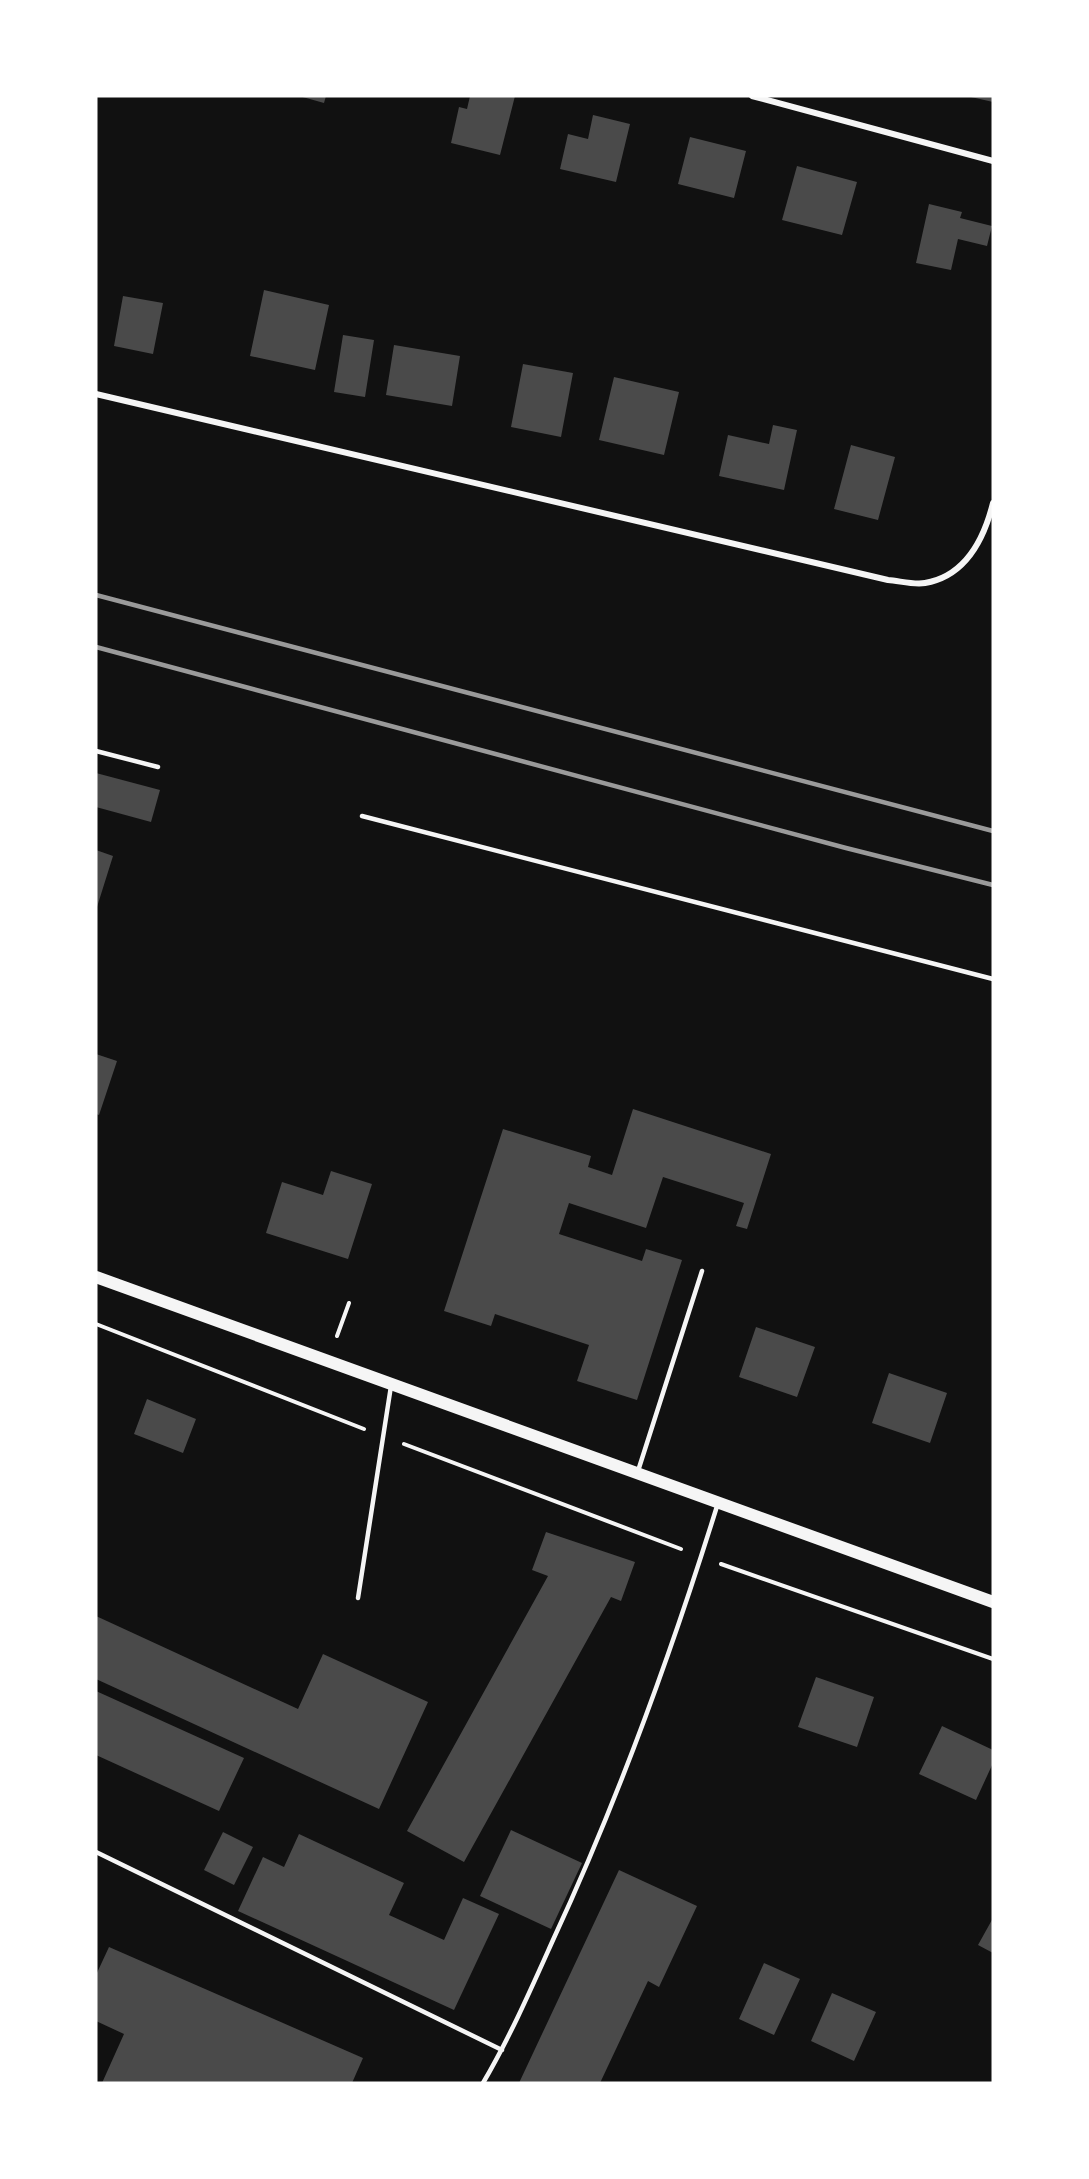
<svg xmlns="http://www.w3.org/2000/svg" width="1089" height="2179" font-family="Inter,sans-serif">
  <rect width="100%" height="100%" fill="#111"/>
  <path fill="#4a4a4a" d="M299,96h27l-2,7z
    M470,96h45l-15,59 -49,-12 8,-36 8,2z
    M971,96h22v6l-22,-5z
    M593,115l37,9 -14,58 -56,-13 8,-35 20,5z
    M690,137l56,14 -12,47 -56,-14z
    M797,166l60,16 -15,53 -60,-15z
    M929,204l33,8 -2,6 32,8 -5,20 -29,-7 -7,31 -35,-7z
    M264,290l65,15 -14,65 -65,-14z
    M123,296l40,7 -10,51 -39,-8z
    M343,335l31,5 -9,57 -31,-5z
    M394,345l66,11 -8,50 -66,-11z
    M523,364l50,9 -12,64 -50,-10z
    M614,377l65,15 -15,63 -65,-15z
    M773,425l24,5 -13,60 -65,-14 9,-41 41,9z
    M851,445l44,12 -17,63 -44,-11z
    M96,773l64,17 -9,32 -55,-15z
    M96,850l17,6 -16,51h-1z
    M96,1054l21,7 -18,54 -3,-1z
    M633,1109l138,45 -24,75 -11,-3 8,-23 -81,-26 -17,51 -77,-25 -10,31 83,27 4,-12 36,11 -45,140 -60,-19 12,-36 -94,-31 -4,12 -47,-15 59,-182 88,27 -3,11 24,8z
    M331,1171l41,13 -24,75 -82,-26 16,-51 41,13z
    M756,1327l59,20 -18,50 -58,-20z
    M889,1373l58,20 -17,50 -58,-20z
    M147,1399l49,20 -13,34 -49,-19z
    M546,1532l89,30 -14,39 -10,-4 -147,265 -57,-31 141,-255 -16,-6z
    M96,1616l202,93 25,-55 105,48 -49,107 -283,-130z
    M816,1677l58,20 -17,50 -59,-20z
    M96,1691l148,67 -25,53 -123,-56z
    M942,1726l51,24v13l-17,37 -57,-26z
    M511,1830l71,33 -31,66 -71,-33z
    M223,1832l30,15 -19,38 -30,-15z
    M299,1834l105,49 -15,32 55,25 19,-42 36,16 -45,96 -216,-99 25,-54 21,10z
    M619,1870l78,36 -38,81 -11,-6 -48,102h-81z
    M993,1918v35l-15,-8z
    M109,1947l254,111 -11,25h-250l22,-49 -28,-13v-46z
    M764,1963l36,16 -26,56 -35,-16z
    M832,1993l44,19 -22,49 -43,-20z"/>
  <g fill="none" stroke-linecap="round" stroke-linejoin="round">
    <path stroke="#f5f5f5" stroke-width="4" d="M96,1324l268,105
      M337,1336l12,-33
      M404,1444l277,105
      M721,1564l272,95"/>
    <path stroke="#f5f5f5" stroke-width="4.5" d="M96,751l62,16
      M362,816l631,163
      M638,1471l64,-200
      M358,1598l33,-212
      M96,1852l406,198
      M483,2083c27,-46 48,-94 70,-143 65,-140 119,-289 165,-437"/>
    <path stroke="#f5f5f5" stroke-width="6" d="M752,96l241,65
      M96,394l792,186c12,1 26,5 37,3 41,-7 59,-44 68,-80"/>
    <path stroke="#f5f5f5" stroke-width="12" d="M96,1277l897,325"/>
    <path stroke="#9a9a9a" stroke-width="4.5" d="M96,595l897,236
      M96,647l750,201 147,37"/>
  </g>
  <rect width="1089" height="2179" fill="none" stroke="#ffffff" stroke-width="195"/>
</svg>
